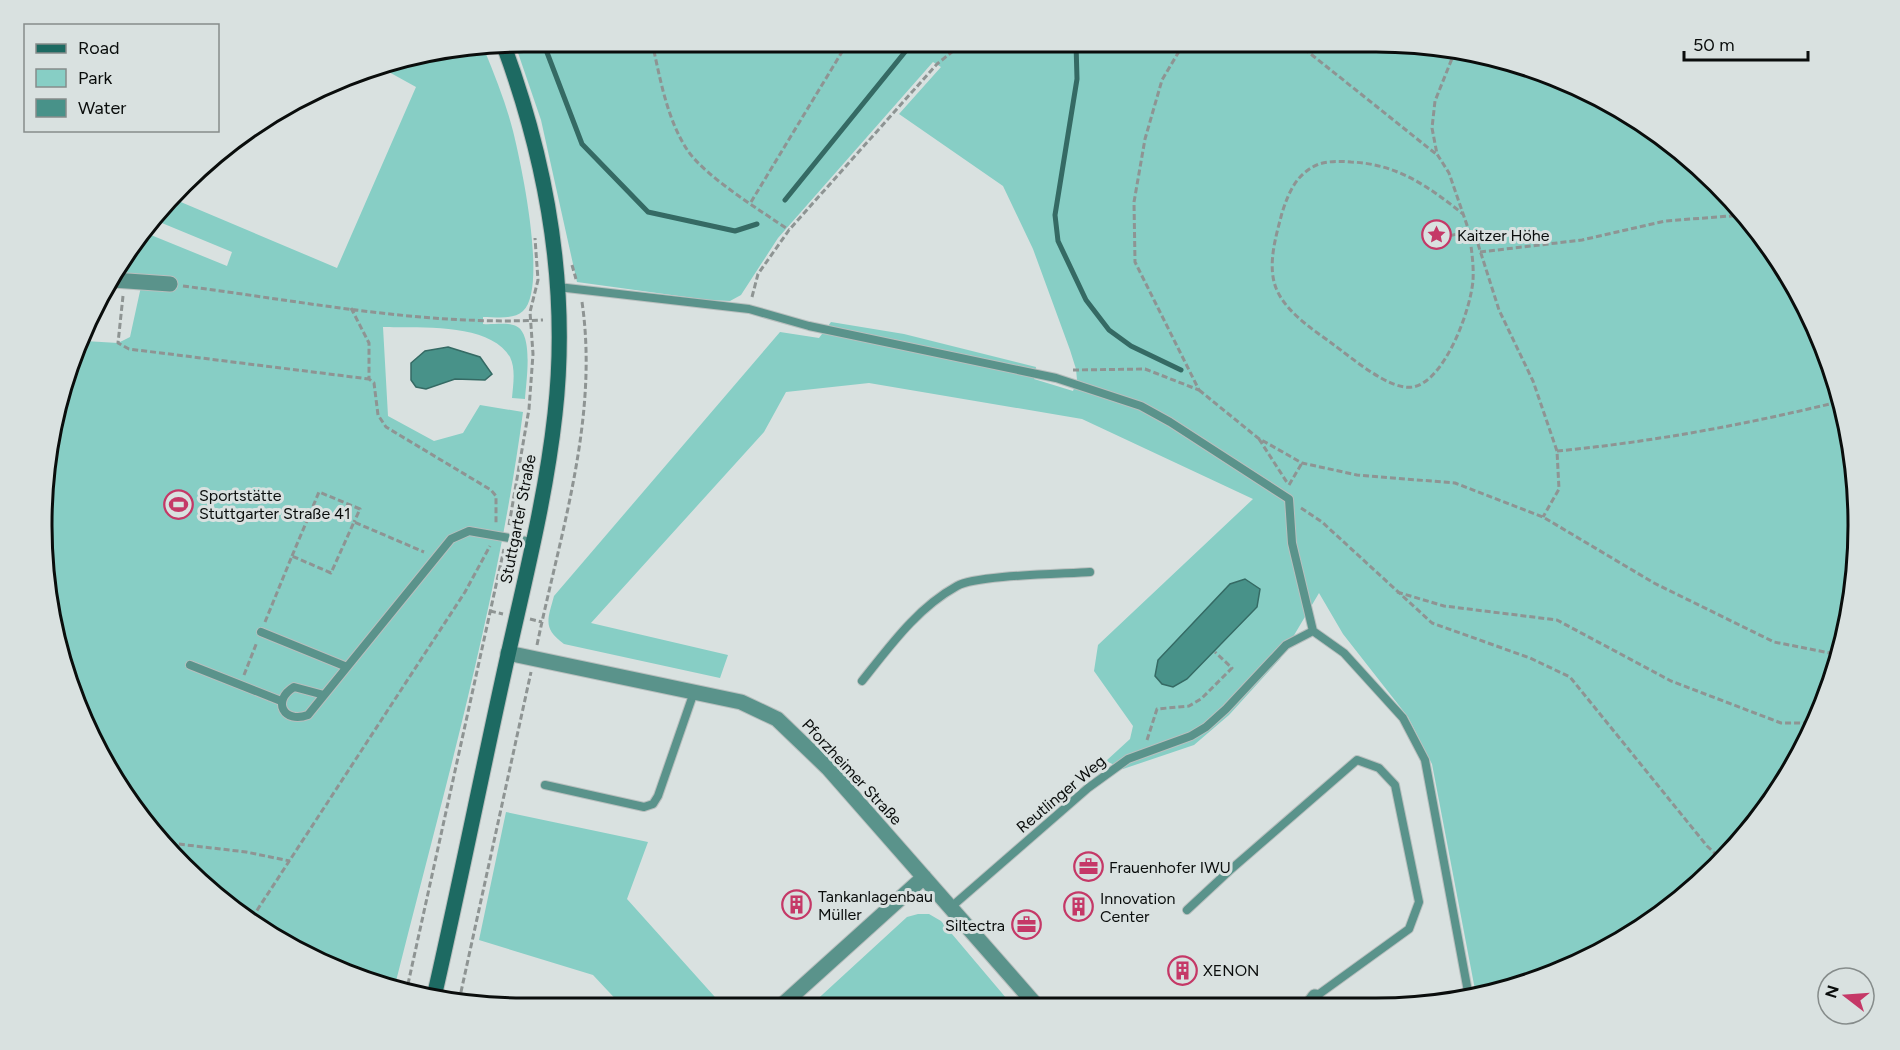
<svg xmlns="http://www.w3.org/2000/svg" width="1900" height="1050" font-family="Figtree,sans-serif">
  <rect width="100%" height="100%" fill="#d9e1e0"/>
  <path fill="#87cec5" d="M525,42l881,1 94,16 116,48 77,55 65,69 50,80 33,89 16,93 -3,95 -22,92 -39,86 -76,100 -74,61 -112,55 -55,13 -44,-231 -24,-47 -65,-83 -24,-41 -39,66 -51,56 -35,30 -71,24 -17,-8 24,-22 3,-13 -39,-55 4,-26 155,-146 -171,-80 -213,-36 -83,9 -22,40 -173,191 137,32 -8,23 -156,-34c-22,-16 -16,-25 -10,-48l226,-264 39,6 12,-16 73,12 132,33 -2,12 39,12 4,-11 -1,-11 -6,-19 -37,-101 -30,-63 -104,-72 42,-47 -8,-5 -155,176 -37,57 -11,6 -22,-1 -131,-18 -36,-162 -26,-76z
    M484,49c11,27 22,54 29,82 8,32 35,157 10,180 -10,9 -27,6 -40,6v7c9,1 24,-2 33,2 18,8 10,56 9,73l-13,-1c1,-12 4,-29 -2,-41 -20,-35 -93,-29 -127,-30l5,89 46,25 29,-8 17,-28 43,7c-26,195 -81,386 -129,577l-110,-46 -11,-17 -5,5 -106,-87 -83,-134 -36,-153 15,-157 27,-59 33,2 12,-6 12,-55 -28,-4 9,-21 23,-24 81,33 5,-14 -75,-31 19,-21 161,68 79,-181 -38,-21z
    M506,812l142,30 -21,57 96,107 -100,1 -30,-32 -114,-35z
    M918,914h11l12,7 71,84 -202,1 97,-89z"/>
  <path fill="#489289" stroke="#356a64" stroke-width="1.5" d="M448,347l32,10 12,17 -7,6 -30,-1 -29,10 -10,-2 -5,-7v-17l14,-12z
    M1245,579l15,10 -3,18 -70,72 -14,8 -11,-3 -7,-8 3,-16 72,-76z"/>
  <g fill="none" stroke-linecap="round" stroke-linejoin="round">
    <path stroke="#356a64" stroke-width="5" d="M543,42l39,102 66,68 87,19 22,-7
      M1076,43l1,36 -22,136 3,26 28,59 23,30 22,16 50,24
      M785,200l124,-153 6,-5"/>
    <defs>
      <path id="lane" d="M558,287l191,22 60,17 247,52 85,28 29,16 119,77 3,44 21,88
        M261,632l86,35
        M190,665l91,36
        M862,681c28,-35 55,-73 95,-95 19,-11 107,-12 133,-14
        M324,695l-30,-8c-23,14 -10,37 14,28l143,-176 18,-8 63,11
        M545,785l99,22 9,-3 5,-8 36,-104
        M950,908l138,-120 40,-29 63,-23 15,-9 20,-18 60,-64 27,-14 31,22 59,65 22,42 44,237
        M1187,910l42,-39 128,-111 22,8 16,17 24,117 -10,27 -94,68"/>
      <path id="street" d="M113,280l57,4
        M508,653l233,49 36,17 51,49 208,237
        M1310,1004l5,-7
        M781,1006l143,-129"/>
      <path id="secondary" d="M434,997c24,-105 45,-210 68,-315 19,-88 43,-177 53,-268 14,-125 -8,-251 -51,-368"/>
    </defs>
    <use href="#lane" stroke="#b8bfbe" stroke-width="10"/>
    <use href="#street" stroke="#b8bfbe" stroke-width="17"/>
    <use href="#secondary" stroke="#b8bfbe" stroke-width="17"/>
    <path stroke="#8e9493" stroke-width="3" stroke-dasharray="6 3" stroke-linecap="butt" d="M652,42c8,36 15,78 36,109 18,26 73,60 101,79
      M1297,43l139,111
      M1455,51l-20,50 -3,27 5,26 12,19 20,58 9,13 21,66 34,71 24,70 2,38 -16,28
      M751,202l97,-160
      M1441,238l28,-7c2,16 5,33 4,49 -2,29 -28,101 -60,107 -23,4 -61,-29 -79,-42 -20,-15 -48,-32 -58,-57 -9,-23 0,-52 6,-75 7,-22 15,-40 37,-49 10,-3 21,-3 32,-2 46,2 77,24 112,52
      M1480,252l102,-12 83,-19 79,-6
      M572,265l4,14
      M183,286c119,15 240,40 360,34
      M123,296l-5,47 11,6 240,30
      M752,297l6,-23 31,-44 148,-166 26,-21
      M351,308l18,35v36l5,4 4,32 8,12 105,63 5,6v27
      M1073,370l72,-1 54,21 -64,-128 -1,-60 11,-63 17,-59 22,-37
      M1199,390l59,48 44,25 55,12 98,8 88,34 111,66 120,59 56,11 9,-1
      M1259,439l29,45
      M1557,451c96,-9 191,-27 285,-50
      M1289,485l13,-22
      M1301,508l21,14 110,101 98,35 40,19 137,169 15,14
      M509,525l20,-116 4,-55 -3,-42 8,-32 -3,-42
      M292,556l27,-64 41,17 -6,13
      M1397,592l47,14 113,14 114,61 110,42h32
      M490,611l13,3
      M530,619l12,3
      M265,622l27,-66 39,17 23,-51 70,30
      M537,645c23,-111 62,-227 45,-343
      M244,675l13,-33
      M1147,740l10,-31 32,-3 12,-7 31,-31 -17,-16
      M161,842l85,10 44,9
      M252,918l213,-326 25,-46
      M406,993l98,-444
      M459,1001l72,-329"/>
    <use href="#lane" stroke="#5a938b" stroke-width="8"/>
    <use href="#street" stroke="#5a938b" stroke-width="15"/>
    <use href="#secondary" stroke="#1d6a62" stroke-width="15"/>
  </g>
  <defs>
    <symbol id="sight-ring" viewBox="-11 -11 22 22"><circle r="9.5" fill="#d9e1e0" stroke="#c53867" stroke-width="1.5"/><path d="M0-6L1.8-2.2L6-1.7L2.9 1.2L3.7 5.4L0 3.3L-3.7 5.4L-2.9 1.2L-6-1.7L-1.8-2.2Z" fill="#c53867"/></symbol>
    <symbol id="stadium-ring" viewBox="-11 -11 22 22"><circle r="9.5" fill="#d9e1e0" stroke="#c53867" stroke-width="1.5"/><path d="M0-5a6.5 5 0 1 0 0 10a6.5 5 0 1 0 0-10ZM-3.5-1.8h7v3.6h-7Z" fill="#c53867"/></symbol>
    <symbol id="office-ring" viewBox="-11 -11 22 22"><circle r="9.5" fill="#d9e1e0" stroke="#c53867" stroke-width="1.5"/><path d="M-6-3h4V-5.5h4V-3h4V5H-6ZM-1-4.5V-3h2v-1.5ZM-6 0V1H6V0Z" fill="#c53867"/></symbol>
    <symbol id="building-ring" viewBox="-11 -11 22 22"><circle r="9.5" fill="#d9e1e0" stroke="#c53867" stroke-width="1.5"/><path d="M-4-6H4V6H1V3H-1V6H-4ZM-2.5-4.3h1.7v1.8h-1.7ZM.8-4.3h1.7v1.8H.8ZM-2.5-1h1.7V.8h-1.7ZM.8-1h1.7V.8H.8Z" fill="#c53867"/></symbol>
  </defs>
  <g fill-rule="evenodd">
    <use href="#sight-ring" x="1420" y="218" width="33" height="33"/>
    <use href="#stadium-ring" x="162" y="488" width="33" height="33"/>
    <use href="#office-ring" x="1072" y="850" width="33" height="33"/>
    <use href="#building-ring" x="780" y="888" width="33" height="33"/>
    <use href="#building-ring" x="1062" y="890" width="33" height="33"/>
    <use href="#office-ring" x="1010" y="908" width="33" height="33"/>
    <use href="#building-ring" x="1166" y="954" width="33" height="33"/>
  </g>
  <g text-anchor="middle" dominant-baseline="central" stroke-width="6" stroke-linejoin="round" paint-order="stroke">
    <g font-size="16" fill="#0a0d0c" stroke="#d9e1e0" text-anchor="start">
      <text x="1457" y="235">Kaitzer Höhe</text>
      <text x="199" y="495">Sportstätte<tspan x="199" dy="18">Stuttgarter Straße 41</tspan></text>
      <text x="1109" y="867">Frauenhofer IWU</text>
      <text x="818" y="896">Tankanlagenbau<tspan x="818" dy="18">Müller</tspan></text>
      <text x="1100" y="898">Innovation<tspan x="1100" dy="18">Center</tspan></text>
      <text x="1005" y="925" text-anchor="end">Siltectra</text>
      <text x="1203" y="970">XENON</text>
    </g>
    <g font-size="16" fill="#0a0d0c" stroke="#d9e1e0">
      <text transform="translate(518 519) rotate(-79)">Stuttgarter Straße</text>
      <text transform="translate(852 772) rotate(47)">Pforzheimer Straße</text>
      <text transform="translate(1061 794) rotate(-40)">Reutlinger Weg</text>
    </g>
  </g>
  <path d="M0 0H1900V1050H0ZM524 52H1376A472 472 0 0 1 1848 524V526A472 472 0 0 1 1376 998H524A472 472 0 0 1 52 526V524A472 472 0 0 1 524 52Z" fill="#d9e1e0" fill-rule="evenodd"/>
  <path fill="none" stroke="#0a0d0c" stroke-width="3" d="M524 52H1376A472 472 0 0 1 1848 524V526A472 472 0 0 1 1376 998H524A472 472 0 0 1 52 526V524A472 472 0 0 1 524 52Z"/>
  <rect x="24" y="24" width="195" height="108" fill="#d9e1e0" stroke="#868c8b" stroke-width="1.5"/>
  <rect x="36" y="44" width="30" height="9" fill="#1d6a62" stroke="#868c8b" stroke-width="1.5"/>
  <text x="78" y="54" font-size="18" fill="#0a0d0c">Road</text>
  <rect x="36" y="69" width="30" height="18" fill="#87cec5" stroke="#868c8b" stroke-width="1.5"/>
  <text x="78" y="84" font-size="18" fill="#0a0d0c">Park</text>
  <rect x="36" y="99" width="30" height="18" fill="#489289" stroke="#868c8b" stroke-width="1.5"/>
  <text x="78" y="114" font-size="18" fill="#0a0d0c">Water</text>
  <g transform="translate(1846 996) rotate(287)"><circle r="28" fill="#d9e1e0" stroke="#868c8b" stroke-width="1.5"/>
  <path d="M0-4.5L10 22L0 15L-10 22Z" fill="#c53867"/>
  <text y="-9" font-size="16" font-weight="bold" text-anchor="middle" fill="#0a0d0c">N</text>
  </g>
  <path d="M1684 51v9h124v-9" fill="none" stroke="#0a0d0c" stroke-width="3"/>
  <text x="1693" y="51" font-size="18" fill="#0a0d0c" stroke="#d9e1e0" stroke-width="4.5" paint-order="stroke">50 m</text>
</svg>
